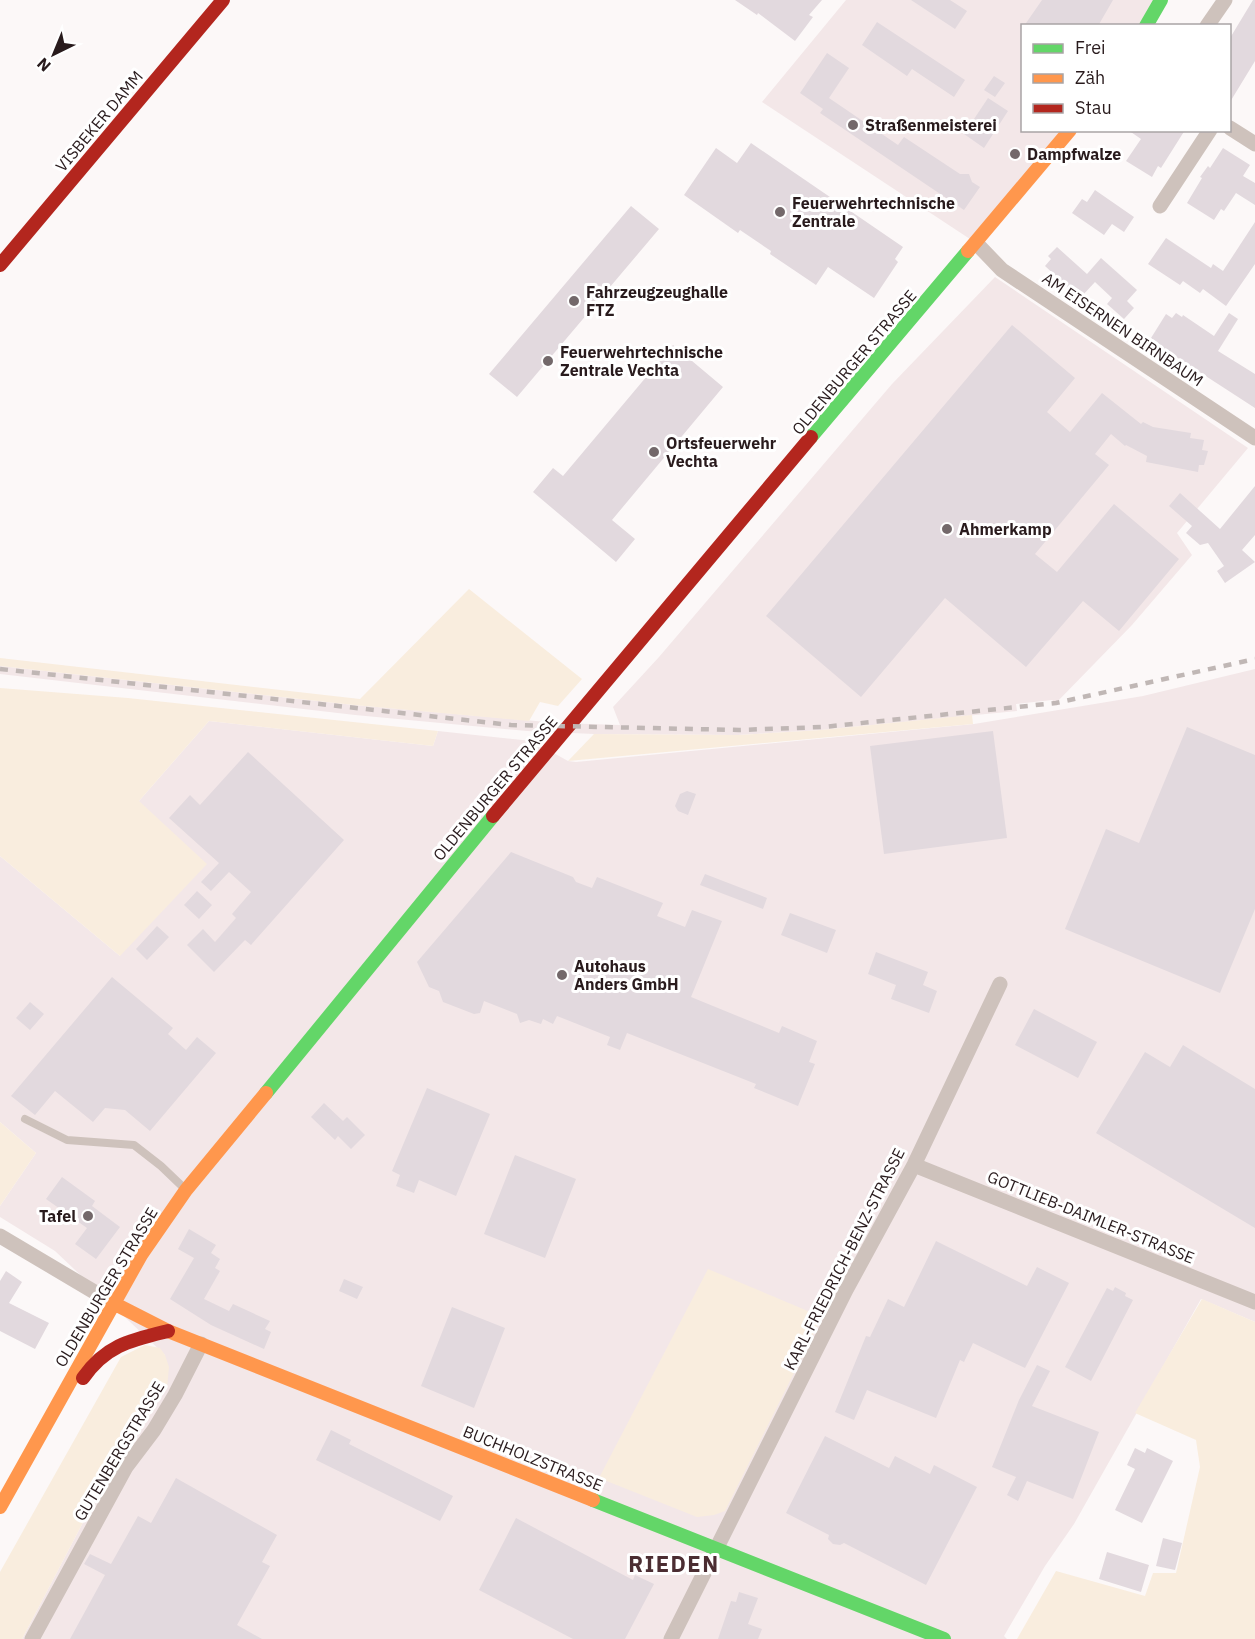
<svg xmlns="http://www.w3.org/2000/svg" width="1255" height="1639" font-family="'IBM Plex Sans',sans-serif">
  <rect width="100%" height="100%" fill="#fcf8f8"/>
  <path fill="#f3e7e8" d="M846,0h315l-15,25 -124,1v104l48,1 -94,112 -214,-141z
    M995,277l253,171 -71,85 15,22 -60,70 -76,78 -4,-3 -36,4 1,7 -196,19 -83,5 -144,-1 -67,-3 -172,-16 -355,-41v-8l354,39 204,18 62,2 -7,-18 46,-50 233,-273z
    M1255,669v653l-54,-23 -127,225 -29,42 -41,70 3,3h-985l89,-170 41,-57 13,-57 -110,-104 -55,-34v-11l36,-53 -36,-31v-266l120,100 19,-155 70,-80 224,25 5,-15 94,10 36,20 8,1 398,-38 169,-28z"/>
  <path fill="#f9edde" d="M469,589l113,90 -24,27 -18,-4 -11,19 -175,-16 -354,-39v-8l360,41z
    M0,688l128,10 310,33 -5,15 -224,-25 -70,80 68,63 -87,92 -120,-100z
    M972,715l1,9 -405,37 26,-27 144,1 83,-5z
    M0,1122l36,31 -36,53z
    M708,1269l114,48 -97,194 -11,4 -17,2 -98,-39z
    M1202,1299l53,23v317h-238l39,-68 89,25 8,-23h23l24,-106 -4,-27 -61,-27z
    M145,1345l15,3 5,7 4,12 -2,21 -56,81 -89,170h-22v-67l121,-215z"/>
  <path fill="#e2d9de" d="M735,0h87l-13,15 4,2 -18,24 -37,-28 -1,2z
    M911,0h39l17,11 -12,18z
    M1042,0h71l-15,26h-74z
    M1253,0h2v61l-25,41v-64z
    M877,22l88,58 -11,17 -42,-28 -5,7 -45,-31z
    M827,53l22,15 -20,30 69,47 6,-8 56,37h9l3,8 8,5 -16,23 -144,-97 3,-4 -23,-16z
    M994,76l11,7 -10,14 -11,-7z
    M988,98l20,13 -24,37 -20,-14z
    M1128,130h57l-24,38 -3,-2 -6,11 -26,-16 15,-22z
    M751,143l152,104 -8,12 3,3 -24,36 -46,-31 -12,18 -46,-31 1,-3 -31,-21 -2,3 -54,-38 32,-47 21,15z
    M1223,148l27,17 -7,11 12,7v22l-19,-12 -12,18 -3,-2 -7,11 -27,-17 15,-25 -2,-1 8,-11 2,2z
    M1095,190l39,27 -10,15 -12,-8 -8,11 -32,-22 10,-14 5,3z
    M631,206l28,23 -142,168 -28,-23z
    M1255,222v42l-29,42 -23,-17 -3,4 -17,-12 -3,4 -32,-21 18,-26 45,30 2,-4 10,7z
    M1057,247l30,27 14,-16 36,32 -10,11 7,7 -10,11 -17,-15 5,-6 -17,-16 -13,14 -11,-11 -2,3 -24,-22 6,-7 -3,-3z
    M1176,313l6,4 1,-2 31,21 15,-23 9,6 -20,32 37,23v34l-94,-61 1,-1 -11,-8 15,-24 6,4z
    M1012,325l63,53 -28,34 23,20 32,-39 39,31 2,-2 10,5 38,6 -1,5 14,2 -2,10 6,1 -4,14h-5l-1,7 -52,-10 1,-6 -21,-11 -1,1 -14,-12 -16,20 14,11 -74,89 22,18 57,-68 65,55 -60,72 -36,-30 -57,66 -81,-69 -84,99 -95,-81z
    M673,345l50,42 -111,133 23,19 -19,23 -83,-70 20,-24 10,8z
    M1255,486v49l-13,15 13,12 -30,21 -8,-12 7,-5 -16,-23 -8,2 -14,-12 6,-7 -23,-20 11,-13 40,36z
    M1187,727l68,28v154l-35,84 -155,-64 41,-100 33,14z
    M993,731l14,107 -123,16 -14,-108z
    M248,752l96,88 -93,105 -6,-5 -31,32 -27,-27 16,-16 12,13 21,-24 -4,-4 19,-22 -22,-20 -18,19 -10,-9 18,-19 -50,-45 21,-23 10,10z
    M687,791l9,3 -8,21 -10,-4 -3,-5 5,-12z
    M511,852l62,25 3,5 16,6 5,-11 66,26 -6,13 28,11 7,-17 30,11 -31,76 88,36 3,-7 35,15 -8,21 6,2 -17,42 -44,-18 2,-4 -129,-51 -7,17 -13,-5 3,-8 -53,-21 -4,8 -10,-5 -2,5 -12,-4 -9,3 -3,-9 -33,-13 -4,12 -6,1 -31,-12 -4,-11 -10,-4 -12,-25z
    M705,874l62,24 -4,11 -63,-24z
    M197,891l15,14 -13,14 -15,-14z
    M790,913l46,17 -9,23 -46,-18z
    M157,926l12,11 -22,23 -11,-11z
    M876,952l52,20 -5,13 14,6 -8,22 -38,-14 5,-14 -28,-11z
    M112,977l61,51 -5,6 18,16 11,-13 19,16 -66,78 -25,-21 -20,-2 -12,14 -38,-31 -20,24 -24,-19z
    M30,1002l14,12 -14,16 -14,-12z
    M1034,1009l63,33 -19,36 -63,-33z
    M1183,1045l72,44v139l-159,-95 49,-81 25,15z
    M427,1088l63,26 -34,82 -37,-16 -5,13 -18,-7 4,-11 -8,-4z
    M324,1103l19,18 4,-4 18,18 -14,14 -13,-13 -3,4 -24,-23z
    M515,1155l61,24 -31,79 -61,-24z
    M62,1177l33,24 -3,5 28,21 -24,32 -21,-15 12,-16 -41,-29z
    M189,1229l27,16 -5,8 9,6 -5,9 5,3 -16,28 25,12 4,-7 37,17 -5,8 6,3 -7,17 -53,-24 -41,-26 24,-41 -16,-9z
    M936,1241l91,45 10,-19 32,16 -44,85 -52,-25 -9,19 -4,-2 -24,58 -69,-28 -13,30 -19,-8 31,-76 4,1 18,-38 16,8z
    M6,1271l16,11 -13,21 40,20 -14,26 -35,-18v-50z
    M344,1279l19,8 -6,12 -18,-8z
    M1115,1287l11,6 -1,3 8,4 -42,81 -26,-14 42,-79 6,3z
    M452,1307l53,21 -31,80 -53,-22z
    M1037,1365l13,6 -18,35 67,26 -26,67 -46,-18 -9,20 -11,-6 9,-18 -24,-10 27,-67z
    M331,1430l20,10 -2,4 104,52 -13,25 -124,-61z
    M825,1436l64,32 6,-12 35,18 4,-9 43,22 -51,98 -82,-42 -4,2 -7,-1 -5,-5 1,-4 -43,-22z
    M1135,1448l10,5 2,-5 26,13 -31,62 -27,-13 20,-41 -8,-4z
    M176,1478l101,57 -15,27 8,4 -33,59 25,14h-192l35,-64 -21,-11 6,-10 21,10 27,-48 13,7z
    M516,1518l117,62 2,-5 19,9 -29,55h-52l-94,-49z
    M1163,1538l19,5 -7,27 -19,-4z
    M1107,1552l42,13 -8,27 -42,-13z
    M739,1592l19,6 -10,26 14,5 -4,10h-40l13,-38 5,1z"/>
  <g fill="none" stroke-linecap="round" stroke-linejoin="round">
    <path stroke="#cec2bc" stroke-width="8" d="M25,1119l42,21 67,5 27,21 24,23"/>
    <path stroke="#cec2bc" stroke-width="15" d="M1207,26l18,-26
      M1230,128l25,16
      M1160,206l50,-76
      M976,243l26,27 253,168
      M914,1165l341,137
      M0,1236l113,67
      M32,1639l94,-172 28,-37 21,-35 26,-51
      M671,1639l175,-349 68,-125 86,-181"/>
    <path stroke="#63d668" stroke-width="14" d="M1146,26l15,-26
      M811,437l157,-186
      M266,1093l227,-277
      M593,1500l351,139"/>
    <path stroke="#ff974d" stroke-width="14" d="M968,251l102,-121
      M113,1303l55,28 425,169
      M0,1507l141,-252 45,-65 80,-97"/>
    <path stroke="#b3261e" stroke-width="14" d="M0,265l223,-265
      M493,816l318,-379
      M83,1378c23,-33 48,-38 85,-47"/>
    <path stroke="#c0b7b5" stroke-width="4.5" stroke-dasharray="8 8" stroke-linecap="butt" d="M0,669l511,56 228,5 84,-3 233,-24 199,-44"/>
  </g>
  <g fill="#73686a" stroke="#fff" stroke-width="2">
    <circle cx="853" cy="125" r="6"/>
    <circle cx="1015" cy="154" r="6"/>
    <circle cx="780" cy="212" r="6"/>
    <circle cx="574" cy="301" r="6"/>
    <circle cx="548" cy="361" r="6"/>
    <circle cx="654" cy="452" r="6"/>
    <circle cx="947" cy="529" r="6"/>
    <circle cx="562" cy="975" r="6"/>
    <circle cx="88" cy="1216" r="6"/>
  </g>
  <g text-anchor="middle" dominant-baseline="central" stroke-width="6" stroke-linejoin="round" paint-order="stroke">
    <g font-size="16" fill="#291b1d" stroke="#fff">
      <text transform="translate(99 121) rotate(-50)">VISBEKER DAMM</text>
      <text transform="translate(1123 329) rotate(34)">AM EISERNEN BIRNBAUM</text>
      <text transform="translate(854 362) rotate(-50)">OLDENBURGER STRASSE</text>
      <text transform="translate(495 788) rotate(-50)">OLDENBURGER STRASSE</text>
      <text transform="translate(1091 1217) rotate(22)">GOTTLIEB-DAIMLER-STRASSE</text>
      <text transform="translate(844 1259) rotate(-63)">KARL-FRIEDRICH-BENZ-STRASSE</text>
      <text transform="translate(106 1287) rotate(-59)">OLDENBURGER STRASSE</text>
      <text transform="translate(119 1451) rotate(-59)">GUTENBERGSTRASSE</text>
      <text transform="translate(533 1458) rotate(22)">BUCHHOLZSTRASSE</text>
    </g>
    <g font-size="16" font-weight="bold" fill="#291b1d" stroke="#fff" text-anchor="start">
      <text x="865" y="125">Straßenmeisterei</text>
      <text x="1027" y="154">Dampfwalze</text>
      <text x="792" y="203">Feuerwehrtechnische<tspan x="792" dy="18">Zentrale</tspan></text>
      <text x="586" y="292">Fahrzeugzeughalle<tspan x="586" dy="18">FTZ</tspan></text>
      <text x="560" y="352">Feuerwehrtechnische<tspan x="560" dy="18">Zentrale Vechta</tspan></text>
      <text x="666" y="443">Ortsfeuerwehr<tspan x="666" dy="18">Vechta</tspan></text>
      <text x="959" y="529">Ahmerkamp</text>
      <text x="574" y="966">Autohaus<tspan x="574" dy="18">Anders GmbH</tspan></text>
      <text x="76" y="1216" text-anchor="end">Tafel</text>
    </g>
    <g font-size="22" font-weight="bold" letter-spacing="1.5" fill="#4b2d32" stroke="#fff">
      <text x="674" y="1563">RIEDEN</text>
    </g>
  </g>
  <rect x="1021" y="24" width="210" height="108" fill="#ffffff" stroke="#a9a4a5" stroke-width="1.5"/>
  <rect x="1033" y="44" width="30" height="9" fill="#63d668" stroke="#a9a4a5" stroke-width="1.5"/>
  <text x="1075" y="54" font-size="18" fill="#291b1d">Frei</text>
  <rect x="1033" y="74" width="30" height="9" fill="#ff974d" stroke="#a9a4a5" stroke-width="1.5"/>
  <text x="1075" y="84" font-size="18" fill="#291b1d">Zäh</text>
  <rect x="1033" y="104" width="30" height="9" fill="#b3261e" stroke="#a9a4a5" stroke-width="1.5"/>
  <text x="1075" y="114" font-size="18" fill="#291b1d">Stau</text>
  <g transform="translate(54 54) rotate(223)" stroke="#ffffff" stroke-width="4.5" paint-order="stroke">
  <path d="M0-4.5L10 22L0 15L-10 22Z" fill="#291b1d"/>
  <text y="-9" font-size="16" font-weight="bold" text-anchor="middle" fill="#291b1d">N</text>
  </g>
</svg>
